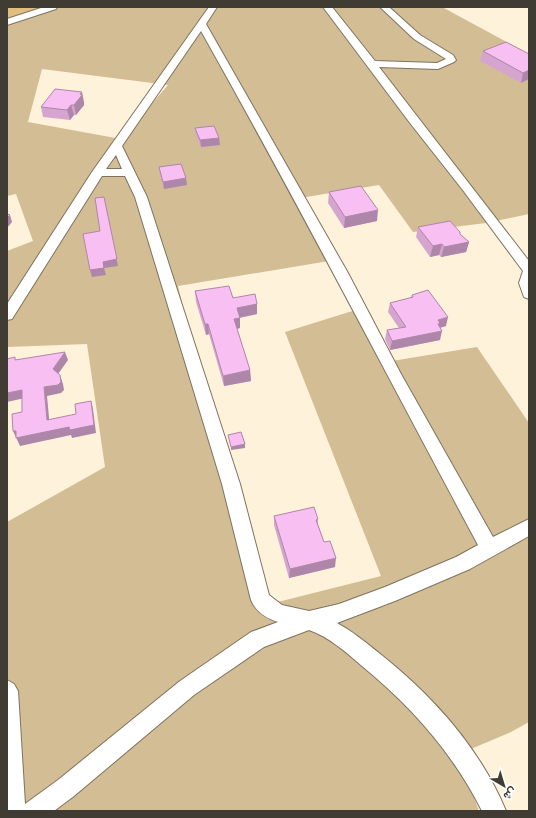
<svg xmlns="http://www.w3.org/2000/svg" width="536" height="818" font-family="'Zilla Slab',Vazirmatn,serif">
  <rect width="100%" height="100%" fill="#fef2db"/>
  <path fill="#d3bd94" fill-rule="evenodd" d="M48,7h394l87,47v160l-43,9 -73,9 -34,-47 -79,13 35,62 -157,26 80,321 123,-31 -96,-244 77,-24 30,53 85,-14 52,76v299l-18,10 -52,22 20,57h-472v-289l98,-55 -18,-123 -80,3v-96l26,-10 -17,-47 -9,2v-174zM42,69l126,16 -47,54 -93,-17z"/>
  <path fill="#e1be7e" d="M7,7h41l-41,15z"/>
  <g fill="none" stroke-linecap="round" stroke-linejoin="round">
    <defs>
      <path id="minor" d="M44,7h13l-1,2 -49,16v-6z
        M209,7h8l-11,17 142,249 53,101 92,163 36,-18v17l-59,33 -75,32 -58,22c15,8 28,19 42,30 53,42 101,95 127,158h-24c-29,-58 -71,-105 -120,-145 -16,-14 -33,-29 -53,-36l-45,17 -70,48 -120,101 -20,15h-47v-131l7,4 4,7 7,113 33,-24 122,-99 71,-49 27,-10c-12,-4 -22,-10 -27,-22l-29,-116 -87,-287 -10,-21h-23l-90,143 -5,1v-16l85,-132zM201,31c96,170 185,343 277,514l-22,12 -71,30 -46,17 -30,7 -27,-6 -13,-10 -29,-111 -93,-287 -25,-51zM116,155l6,14h-16z
        M323,7h9l43,54 62,2 9,-4 -32,-20 -34,-32h9l31,28 33,20 3,5 -2,2 -16,7 -59,-2 150,194v38l-5,-2 -5,-14 4,-12 -61,-82 -52,-66z"/>
    </defs>
    <use href="#minor" stroke="#7e735f" stroke-width="2"/>
    <use href="#minor" fill="#fff" fill-rule="evenodd"/>
  </g>
  <path fill="#d5a5d0" d="M483,51l46,3 -8,29 -41,-22z
    M84,102v3l-8,10h-2l-4,5 -27,-3 -2,-10z
    M195,128l25,17 -19,2 -5,-12z
    M159,167l28,18 -23,4 -4,-15z
    M329,192l48,29 -33,7 -16,-25z
    M418,227l42,7 9,8 -3,10 -25,5 -2,-2 -9,2 -14,-20z
    M195,291l38,7 24,6v10l-17,4v10l-3,1 13,41 1,11 -27,5 -15,-52 -3,1 -10,-33z
    M412,295l34,31 -6,2v12l-50,10 -5,-11 2,-9 12,-2 -11,-16 2,-9 21,-5z
    M274,516l44,3v5l6,18 11,25 -46,11 -15,-53z"/>
  <path fill="#ae86a9" d="M529,70v9l-8,4 2,-10z
    M82,92l2,10v3l-8,10 -2,-10z
    M71,105l3,10 -4,5 -3,-10z
    M219,138l1,7 -19,2 -1,-7z
    M186,178l1,7 -23,4 -1,-7z
    M104,197l14,69 -14,2 2,7 -14,2 -2,-7 13,-8z
    M378,210l-1,11 -33,7 1,-11z
    M10,215l2,7 -5,6v-10z
    M469,242l-3,10 -25,5 3,-10z
    M442,244l-3,11 -9,2 3,-11z
    M257,304v10l-20,4v-10z
    M448,317l-2,9 -7,2 3,3 -2,9 -50,10 2,-9 46,-21z
    M240,318v10l-5,1 -1,-10z
    M205,324h3l1,10 -3,1z
    M65,352l3,8 -12,17 -3,-8z
    M250,370l1,11 -27,5 -1,-10z
    M60,375l3,9 1,6 -3,3 -14,3 3,32 -3,-8 -3,-33z
    M22,390l3,8 -18,4v-9z
    M91,401l2,8 3,24 -24,5 -1,-3 -51,11 -7,-15 56,-4z
    M245,444v4l-14,2v-3z
    M336,558l-1,9 -46,11 1,-9z"/>
  <path fill="#f8c0f2" stroke="#ae86a9" d="M506,42l23,12v16l-6,3 -40,-22z
    M55,89l27,3 -2,2 2,1 -8,10h-3l-4,5 -26,-3z
    M214,126l5,12 -19,2 -5,-12z
    M181,164l5,14 -23,4 -4,-15z
    M361,186l17,24 -33,7 -16,-25z
    M104,197l13,62 -14,3 1,6 -14,2 -7,-36 17,-3 -5,-33z
    M7,214l3,1 -3,3z
    M450,221l10,11v2l9,8 -25,5 -2,-3 -9,2 -15,-19z
    M229,286l4,12 22,-4 2,10 -20,4 3,10 -6,1 16,51 -27,6 -15,-52h-3l-10,-33z
    M428,290l20,27 -10,3 2,3 -2,1 4,7 -50,10 -5,-11 19,-3 -16,-24 23,-6 -1,-2z
    M65,352l-12,17 7,6 1,7 -3,3 -14,2 3,33 29,-6 -1,-10 16,-3 3,24 -24,5 -1,-3 -53,11v-7h-3l-1,-17 10,-2v-22l-15,3v-34l8,-2v3z
    M241,432l4,12 -14,3 -3,-12z
    M314,507l4,12 -2,1 8,22 6,-1 6,17 -46,11 -16,-53z"/>
  <rect width="536" height="818" fill="none" stroke="#403b33" stroke-width="16"/>
  <g transform="translate(504 786) rotate(142)" stroke="#ffffff" stroke-width="3" paint-order="stroke">
  <path d="M0-3L7 15L0 10L-7 15Z" fill="#403b33"/>
  <text y="-6" font-size="11" font-weight="bold" text-anchor="middle" fill="#403b33">ش</text>
  </g>
</svg>
